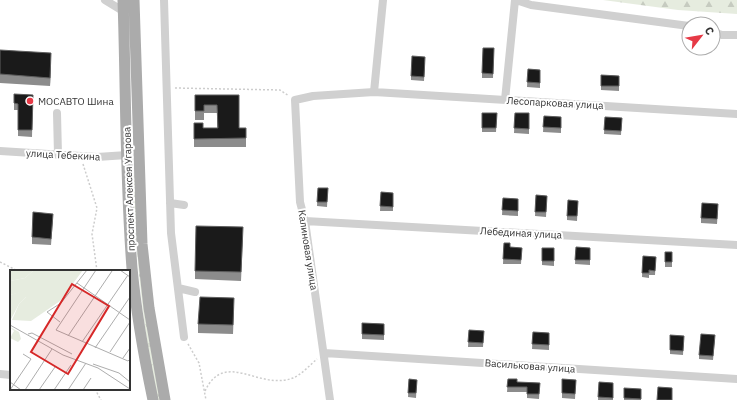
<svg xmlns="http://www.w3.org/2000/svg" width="737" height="400" font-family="'IBM Plex Sans',sans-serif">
  <defs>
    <pattern id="grass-tufts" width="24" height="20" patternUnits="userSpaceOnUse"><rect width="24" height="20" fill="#e6ecdf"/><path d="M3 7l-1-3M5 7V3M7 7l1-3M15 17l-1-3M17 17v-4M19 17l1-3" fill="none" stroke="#c6cbc0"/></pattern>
    <pattern id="forest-firs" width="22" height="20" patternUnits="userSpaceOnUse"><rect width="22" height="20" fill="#e6ecdf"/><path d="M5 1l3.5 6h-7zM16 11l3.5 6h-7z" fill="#c6cbc0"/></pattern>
  </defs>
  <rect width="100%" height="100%" fill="#fff"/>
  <path fill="url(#grass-tufts)" d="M133,172h1l27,228h-4c-15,-74 -21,-149 -25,-225z"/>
  <path fill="url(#forest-firs)" d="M603,0h134v14l-59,-4z"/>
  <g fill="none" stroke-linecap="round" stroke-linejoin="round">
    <path stroke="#cdcdcd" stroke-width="1.5" stroke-dasharray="2 2" stroke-linecap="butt" d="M175,88l105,2 9,6
      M83,164l14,44 -5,26 5,37
      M0,262l18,9
      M188,344l11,19 7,37
      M95,389l6,11
      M205,391c20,-42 54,0 88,-13 8,-3 17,-13 24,-19"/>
    <path stroke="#d0d0d0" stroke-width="8" d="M105,0l18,11
      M164,0l7,233 13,104
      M516,0l15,5 158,21
      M713,32l9,3h15
      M374,92l9,-92
      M505,100l10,-100
      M57,113l1,42
      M0,151l97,6 30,-2
      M170,203l14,2
      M305,221l432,24
      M178,288l17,4
      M324,353l413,26
      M0,374l11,1
      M330,400l-25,-179 -5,-19 -5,-102 18,-4 61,-4 363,22"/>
    <path stroke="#ababab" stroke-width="11" d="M123,0c3,89 2,179 9,268 4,44 12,89 21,132
      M134,0l8,244 7,64 16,92"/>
  </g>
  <path fill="#8c8c8c" d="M494,48l-1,30h-11v-5z
    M0,50l51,12 -1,24 -50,-3z
    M425,62l-1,19 -13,-1v-4z
    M528,69l12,1v18l-13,-1z
    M601,75l18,1v15l-18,-1z
    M14,94l19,1 -1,42 -14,-1v-26h-4z
    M195,95h44v33h7v19h-52v-24l9,5h14v-15h-13v7h-9z
    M482,113h15l-1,19h-14z
    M515,113h14v21l-15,-1z
    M544,116l17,1v16l-18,-1z
    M605,117l17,1 -1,17 -17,-1z
    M318,188h10l-1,19 -10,-1z
    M381,192l12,1v18h-13z
    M536,195l11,1 -1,21 -11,-1z
    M503,198l15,1v17l-16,-1z
    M578,201l-1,20 -10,-1v-4z
    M718,209l-1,15 -16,-1v-5z
    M53,220l-2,25 -19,-1v-7z
    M243,236l-2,45 -46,-2v-8z
    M504,243l6,4 12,1 -1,16h-18z
    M576,247l14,1v17l-15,-1z
    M542,248h12v18l-12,-1z
    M665,252h7v15h-7z
    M643,256l13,1 -1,18h-6v3l-7,-1z
    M234,307l-1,27 -35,-1v-9z
    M362,323l22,1v16l-22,-1z
    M469,330l15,1 -1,16h-15z
    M533,332l16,1v17l-17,-1z
    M670,335l14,1 -1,19 -13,-1z
    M715,339l-2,21 -14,-1v-4z
    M409,379l8,1 -1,18 -8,-1z
    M508,379l9,3 23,1 -1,16 -12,-1v-6h-20z
    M562,379l14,1 -1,19 -13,-1z
    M599,382l14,1v17h-15z
    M624,388l17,5v7h-17z"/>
  <path fill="#5f5f5f" d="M51,53v9l-1,24v-8z"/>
  <path fill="#1a1a1a" stroke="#5f5f5f" d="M483,48h11l-1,26 -11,-1z
    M0,50l51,3 -1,25 -50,-4z
    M412,56l13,1 -1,20 -13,-1z
    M528,69l12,1v13l-13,-1z
    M601,75l18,1v10h-18z
    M14,94l19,1 -1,35h-14v-26l-4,-1z
    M195,95h44v33h7v10l-52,1v-16h9v5h15l-1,-23h-13v6h-9z
    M482,113h15l-1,15h-14z
    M515,113h14v16l-15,-1z
    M544,116l17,1v11l-18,-1z
    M605,117l17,1 -1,13 -17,-1z
    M318,188h10l-1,14h-10z
    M381,192l12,1v14l-13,-1z
    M536,195l11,1 -1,16h-11z
    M503,198l15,1v12l-16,-1z
    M568,200l10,1 -1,15h-10z
    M702,203l16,1 -1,15 -16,-1z
    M33,212l20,2 -2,25 -19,-2z
    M196,226l47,1 -2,45 -46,-1z
    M504,243h6v4l12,1 -1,12 -18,-1z
    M576,247l14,1v12h-15z
    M542,248h12v13h-12z
    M665,252h7v10h-7z
    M643,256l13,1 -1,14 -6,-1v3h-7z
    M200,297l34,1 -1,27 -35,-1z
    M362,323l22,1v11l-22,-1z
    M469,330l15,1 -1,12 -15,-1z
    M533,332l16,1v12l-17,-1z
    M701,334l14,1 -2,21 -14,-1z
    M670,335l14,1 -1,15 -13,-1z
    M409,379l8,1 -1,13h-8z
    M508,379h9v3l23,1 -1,11h-12v-7h-20z
    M562,379l14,1 -1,14 -13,-1z
    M599,382l14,1v15l-15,-1z
    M658,387l14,1v12h-15z
    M624,388l17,1v10l-17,-1z"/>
  <circle fill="#e63946" stroke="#fff" stroke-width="1.5" cx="30" cy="101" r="4"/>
  <g text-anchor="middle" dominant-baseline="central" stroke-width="4" stroke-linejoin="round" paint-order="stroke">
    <g font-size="10" fill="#333" stroke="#fff" text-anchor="start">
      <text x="38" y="101">МОСАВТО Шина</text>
    </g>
    <g font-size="10" fill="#333" stroke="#fff">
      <text transform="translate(555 103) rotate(3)">Лесопарковая улица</text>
      <text transform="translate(63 155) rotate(3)">улица Тебекина</text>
      <text transform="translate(129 189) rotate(-92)">проспект Алексея Угарова</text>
      <text transform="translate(521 233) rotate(3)">Лебединая улица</text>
      <text transform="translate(308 250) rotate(81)">Калиновая улица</text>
      <text transform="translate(530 366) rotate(4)">Васильковая улица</text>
    </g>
  </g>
  <g transform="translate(10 270)">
    <rect width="120" height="120" fill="#fff"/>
    <path d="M0,0h24l-9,8 -15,3zM16,20v7l-7,7 -9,17v-26z" fill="#e6ecdf"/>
    <path d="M24,0h49l-23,31 -29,20 -19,-1 7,-16 7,-7v-6l-16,4v-14l15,-3zM0,57l9,5 2,7 -3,3 -8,-4 4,-7z" fill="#e6ecdf"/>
    <path fill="none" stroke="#adadad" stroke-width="1" d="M86,0l-40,60 72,31 2,-2M110,0l10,7M67,13l53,37M50,52l-13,-10 14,-9 26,-33M0,55l53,30 35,13 32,21M18,64l4,-1 40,21M58,66l44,-65M72,72l46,-67M85,78l35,-51M100,82l20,-30M113,88l7,-10M83,94l26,9 11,9M0,112l11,8M0,120l21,-31 -8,-5M15,120l27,-41M29,120l16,-23M44,120l17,-25M58,120l18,-27M73,120l8,-12"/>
    <path fill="#d62828" fill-opacity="0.15" stroke="#d62828" stroke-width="2" d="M62,14l37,22 -41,68 -37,-22z"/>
    <rect width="120" height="120" fill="none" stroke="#333" stroke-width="2"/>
  </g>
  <g transform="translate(701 36) rotate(59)"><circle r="19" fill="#ffffff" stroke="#adadad"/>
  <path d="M0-3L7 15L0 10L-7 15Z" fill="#e63946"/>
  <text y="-6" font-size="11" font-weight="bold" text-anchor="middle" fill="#333333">С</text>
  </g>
</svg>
